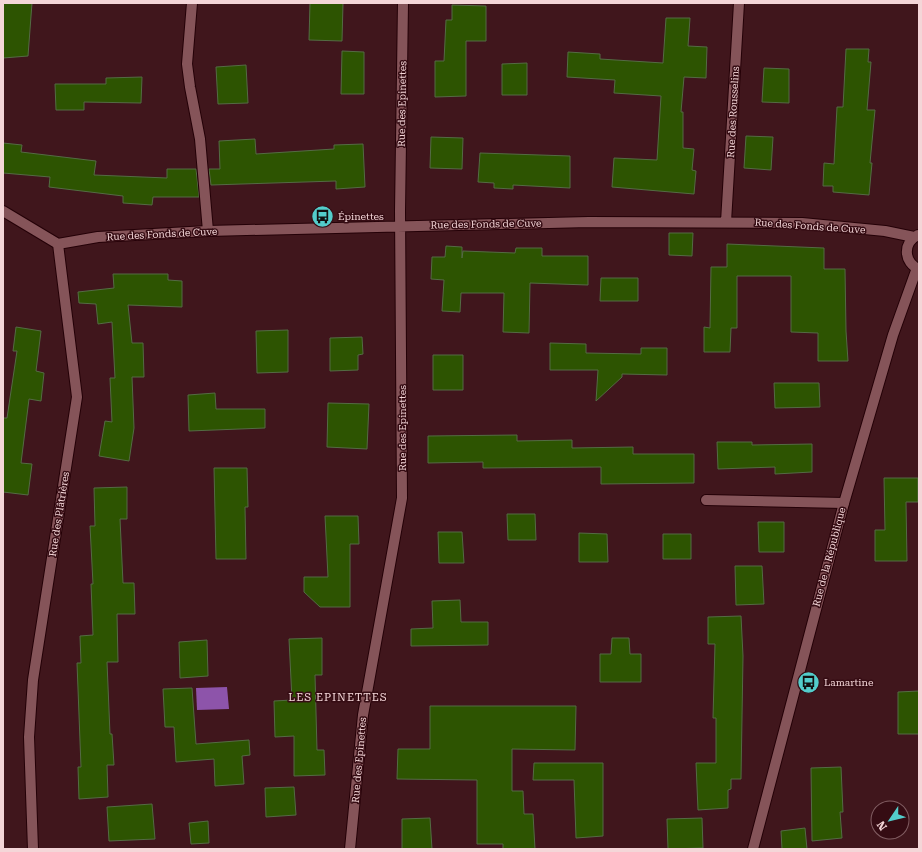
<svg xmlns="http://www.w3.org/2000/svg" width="922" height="852" font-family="'Roboto Serif',serif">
  <rect width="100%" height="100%" fill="#40161c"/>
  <path fill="#8d54aa" d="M227,687l2,22 -32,1 -1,-22z"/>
  <path fill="#2d5401" stroke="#546b44" d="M3,3h29l-4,53 -25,2z
    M310,3h33l-1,38 -33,-1z
    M452,5l34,1v35h-20v55l-31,1v-36h9l2,-41h6z
    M666,18h24l-2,28 19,1 -1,31 -22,-1 -3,35h2v36l11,1 -2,21 4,1 -2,23 -82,-7 2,-29 43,2 4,-64 -47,-3 1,-13 -48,-3 1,-25 32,2v5l63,4z
    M846,49h23l-1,13h3l-4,48h8l-5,53h2l-3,32 -36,-3v-6h-10l1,-23 10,1 3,-57h6z
    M342,51l22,1v42h-23z
    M527,63v32h-25v-31z
    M246,65l2,38 -30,1 -2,-37z
    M764,68l25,1v34l-27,-1z
    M142,77l-1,26 -57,-1v8h-28l-1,-26h51v-6z
    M746,136l27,1 -2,33 -27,-2z
    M431,137l32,1 -1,31 -32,-1z
    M255,139l1,15 78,-5v-4l29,-1 2,43 -29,2v-8l-125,4 -2,-16h11l-1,-28z
    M3,143l19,2 -1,7 75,9 -2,14 73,3v-9h29l3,28h-46l-1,8 -29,-2v-7l-74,-9 1,-10 -47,-4z
    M480,153l90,3v32l-57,-3v4l-19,-1v-5l-16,-1z
    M669,233h24l-1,23 -23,-1z
    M727,244l97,4v21h21l1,62 2,30h-30v-28l-27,-1v-56h-54v52h-6l-1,24h-26v-25l6,1 1,-61h16z
    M446,246l16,1v11l1,-7 52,2 1,-5h26v8h46v29l-58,-2 -1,50 -26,-1 1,-39h-43l-1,19 -18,-1 2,-31 -13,-1 1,-22h13z
    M113,274h55v6l14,1v26l-54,-2 4,38h11l1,34h-12l2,51 -5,33 -30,-5 6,-35 7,1 -2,-44h5l-3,-56 -14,2 -2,-20 -17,-1 -1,-11 36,-4z
    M601,278h37v23h-38z
    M16,327l25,4 -5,40 8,2 -3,28 -12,-2 -8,64 11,1 -4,31 -25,-3v-74h4l10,-67h-4z
    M288,330v42l-31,1 -1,-42z
    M362,337l1,17 -5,1v15l-28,1v-33z
    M550,343l36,1v9l55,1v-6h26v27l-45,-1v3l-26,24 2,-31h-48z
    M433,355h30v35h-30z
    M774,383h45l1,24 -45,1z
    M215,393l1,16h49v19l-76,3 -1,-36z
    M328,403l41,1 -2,45 -40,-2z
    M517,435v6l55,-1v8l61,-1v7h61v29l-93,1v-17l-118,1v-6l-55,1v-27z
    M717,442h35v3l60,-1v28l-37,2v-7l-57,2z
    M214,468h33l1,39h-3l1,52h-30z
    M884,478h34v24h-12l1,59h-32v-31h10z
    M127,487v32h-7l3,64h11l1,31h-18l1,48h-11l3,72h2l2,31h-7l1,32 -29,2 -1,-32h3l-4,-104h4l-1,-27 13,-1 -2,-51h2l-3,-58h5l-1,-38z
    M507,514h28l1,26h-28z
    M325,516h33l1,28h-9v63h-30l-16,-15v-15h24z
    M758,522h26v30h-25z
    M438,532h24l2,31h-25z
    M579,533l28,1 1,28h-29z
    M663,534h28v25h-28z
    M735,566h27l2,38 -28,1z
    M460,600l1,22h27v23l-77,1v-17l22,-1 -1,-27z
    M741,616l2,40 -2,123h-10v10l-3,1v18l-30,2 -2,-47h20v-45h-3l2,-74h-7v-27z
    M322,638v37h-7l2,75h7l1,25 -31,1v-40l-19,1 -1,-36 18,-1 -3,-61z
    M612,638h17l1,16h11v28h-41v-28h11z
    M207,640l1,36 -28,2 -1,-36z
    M192,688l4,56 53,-4 1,15 -8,1 2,28 -29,2 -1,-27 -38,3 -2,-35h-9l-2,-38z
    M919,691v43h-21v-42z
    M430,706h146l-1,44 -63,-1v42h11l1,23h9l2,35h-32v-5h-26v-64l-80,-1 1,-30h32z
    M534,763h69v73l-27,2 -2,-58h-41z
    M841,767l2,45h-3l2,26 -30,3 -1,-73z
    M294,787l2,28 -30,2 -1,-29z
    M152,804l3,35 -46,2 -2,-34z
    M430,818l2,31h-30v-30z
    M702,818l1,30 -35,1 -1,-30z
    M208,821l1,22 -18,1 -2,-21z
    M805,828l2,21h-25l-1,-18z"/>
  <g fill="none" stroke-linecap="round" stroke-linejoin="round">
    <defs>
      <path id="lane" d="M192,3l-5,61 3,23 10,52 8,92
        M706,500l138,3"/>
      <path id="street" d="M3,211l55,33
        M726,222l13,-219
        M918,235c-16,8 -14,28 1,34
        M58,244l40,-7 110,-6 381,-9 213,1 83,8 29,6
        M33,849l-4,-112 4,-57 44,-283 -19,-153
        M350,849l13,-134 39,-217 -2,-287 3,-208
        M753,849l91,-346 49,-168 24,-67"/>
    </defs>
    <use href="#lane" stroke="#240107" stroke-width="12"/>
    <use href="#street" stroke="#240107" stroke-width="12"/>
    <use href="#lane" stroke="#855459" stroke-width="10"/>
    <use href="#street" stroke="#855459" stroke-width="10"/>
  </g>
  <defs>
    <symbol id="bus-disc" viewBox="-11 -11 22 22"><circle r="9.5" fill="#53cdcb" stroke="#350c13"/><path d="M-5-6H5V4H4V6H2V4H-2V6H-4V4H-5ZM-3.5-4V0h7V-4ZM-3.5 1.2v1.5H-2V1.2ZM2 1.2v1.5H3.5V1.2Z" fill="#111"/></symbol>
  </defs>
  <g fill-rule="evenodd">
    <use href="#bus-disc" x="310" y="204" width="25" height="25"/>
    <use href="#bus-disc" x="796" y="670" width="25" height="25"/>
  </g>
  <g text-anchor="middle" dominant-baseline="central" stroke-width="3" stroke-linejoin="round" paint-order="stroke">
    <g font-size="10" fill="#f4d6d8" stroke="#350c13">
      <text transform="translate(402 104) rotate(-89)">Rue des Epinettes</text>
      <text transform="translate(733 112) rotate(-87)">Rue des Rousselins</text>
      <text transform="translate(486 224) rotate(-1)">Rue des Fonds de Cuve</text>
      <text transform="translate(810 226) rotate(4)">Rue des Fonds de Cuve</text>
      <text transform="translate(162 234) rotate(-3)">Rue des Fonds de Cuve</text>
      <text transform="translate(402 428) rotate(-90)">Rue des Epinettes</text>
      <text transform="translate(59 514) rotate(-81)">Rue des Plâtrières</text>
      <text transform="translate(829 557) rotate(-75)">Rue de la République</text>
      <text transform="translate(359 760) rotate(-85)">Rue des Epinettes</text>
    </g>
    <g font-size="10" fill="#f4d6d8" stroke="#350c13" text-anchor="start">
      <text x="338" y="216">Épinettes</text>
      <text x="824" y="682">Lamartine</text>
    </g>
    <g font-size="11" letter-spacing="1" fill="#f4d6d8" stroke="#350c13">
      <text x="338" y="697">LES EPINETTES</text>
    </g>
  </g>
  <rect width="922" height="852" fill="none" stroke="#f4d6d8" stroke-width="8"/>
  <g transform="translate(890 820) rotate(235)"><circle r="19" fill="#350c13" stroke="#815d62"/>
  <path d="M0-3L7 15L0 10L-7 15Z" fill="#53cdcb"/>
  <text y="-6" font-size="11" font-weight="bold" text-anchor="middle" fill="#f4d6d8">N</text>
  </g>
</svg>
